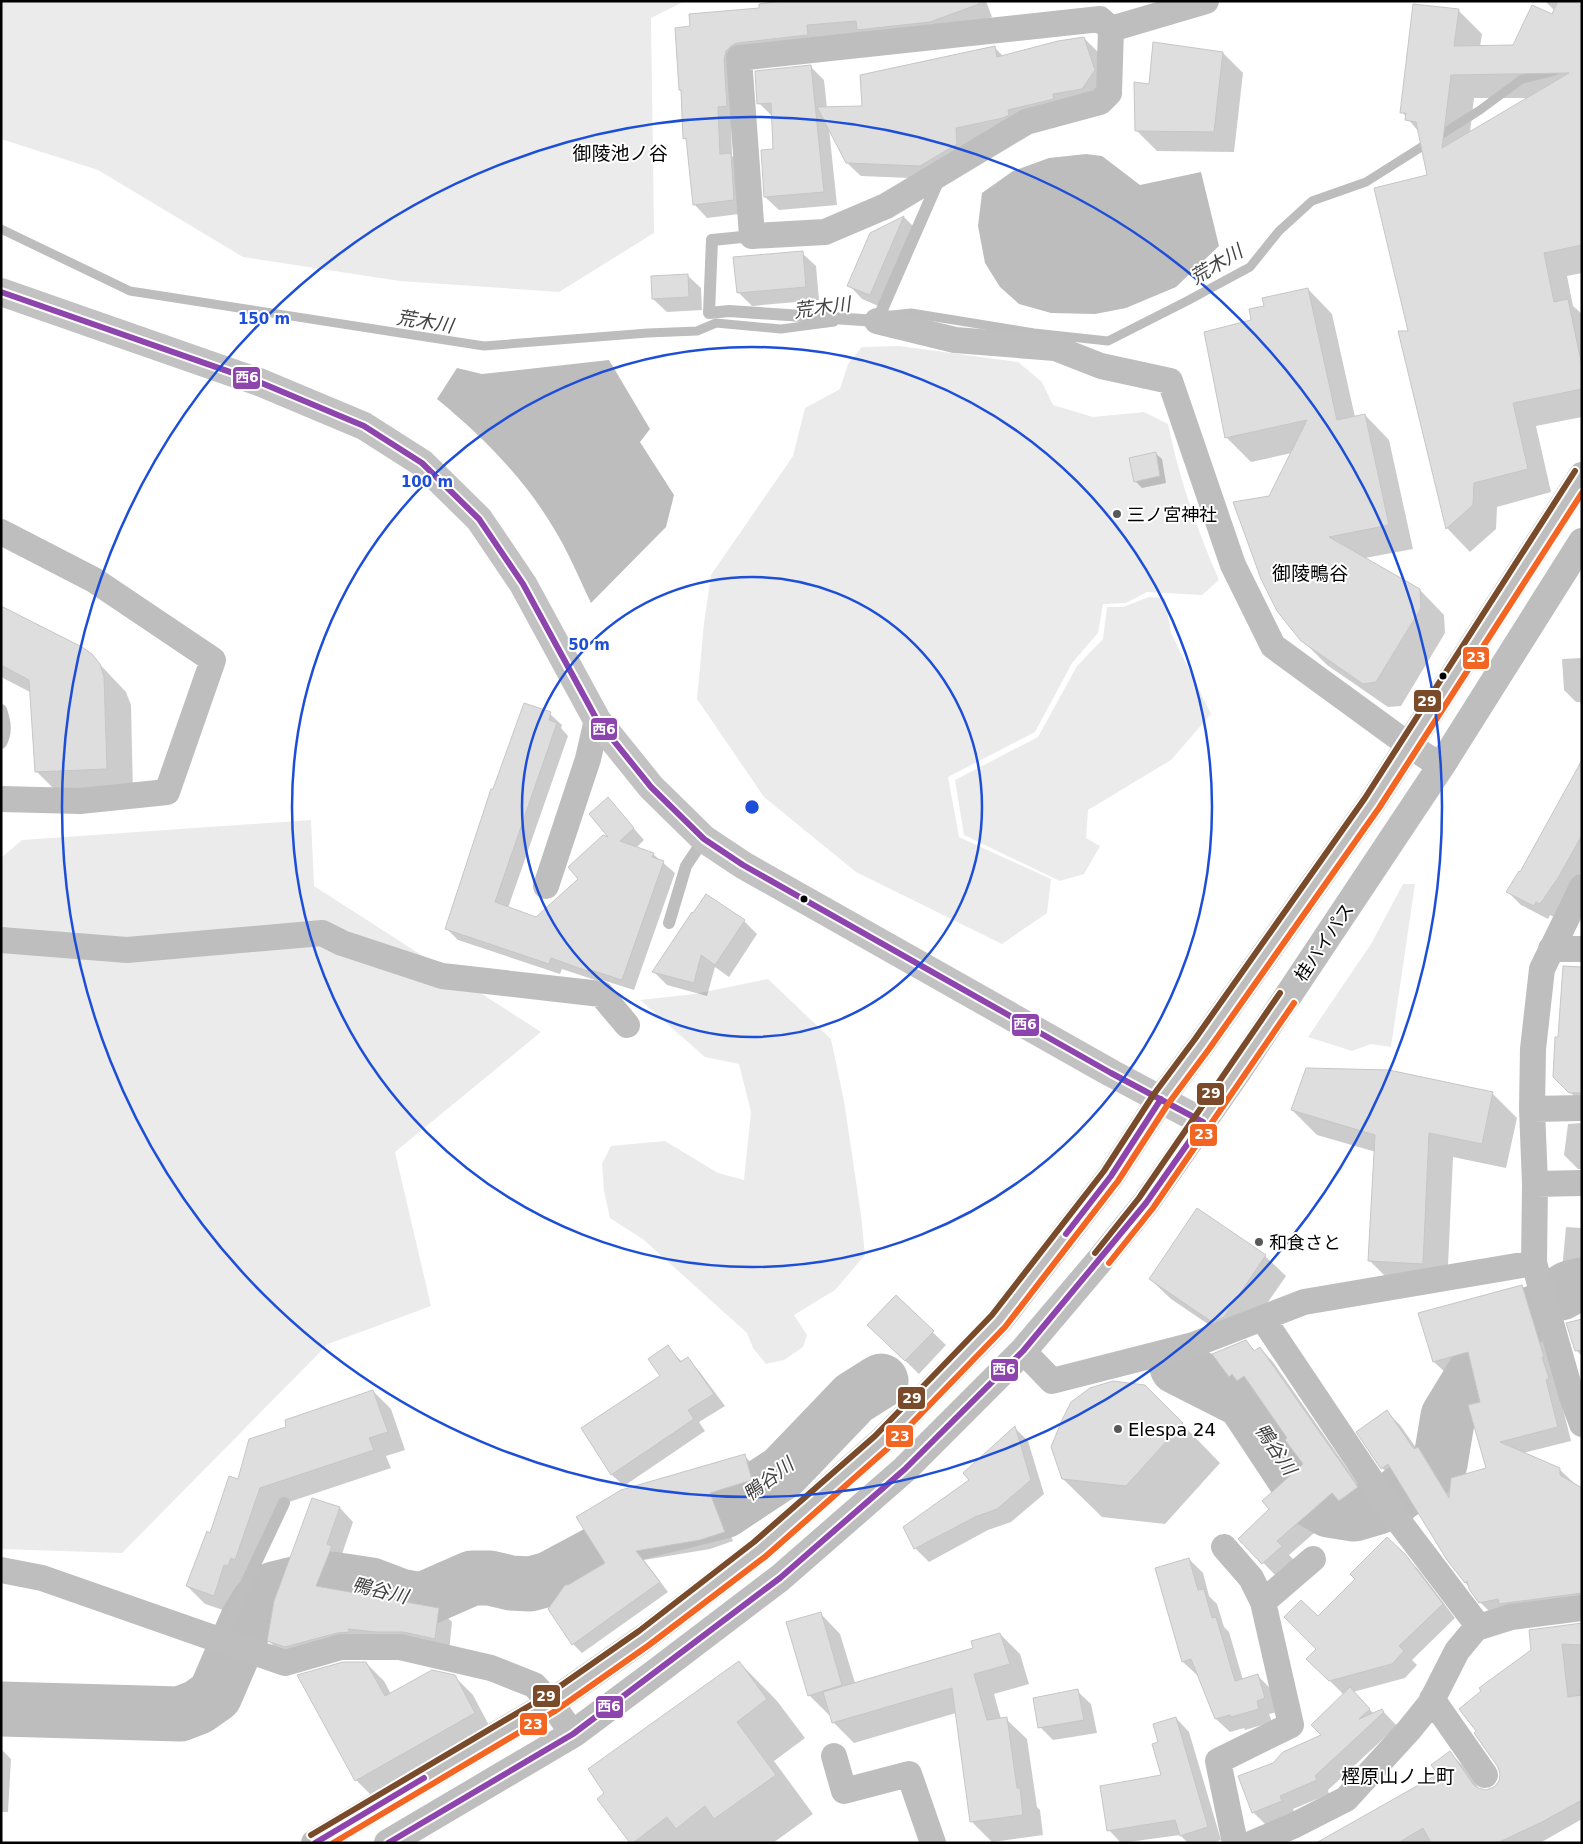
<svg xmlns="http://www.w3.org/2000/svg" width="1583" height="1844" font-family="'DejaVu Sans','Noto Sans JP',sans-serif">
  <rect width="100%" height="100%" fill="#fff"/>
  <path fill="#ebebeb" d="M1,1h684l-34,17 3,215 -95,59 -159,-11 -157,-24 -145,-87 -97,-31z
    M899,346l119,16 24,20 11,23 40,12 51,-5 24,12c11,54 29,106 51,156l-17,15 -55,-3 -21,11 -23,1 -5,29 -26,30 -37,69 -87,45 11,60 92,42 -4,34 -45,31 -146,-72 -92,-75 -67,-98 7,-76 7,-48 82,-119 12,-48 35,-19 8,-25 14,-17z
    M1149,597l16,1 6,35 40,81 -40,46 -83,50 -2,28 14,8 -16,28 -24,7 -96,-46 -9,-55 83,-43 39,-71 26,-27 4,-32h16z
    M311,820l3,66 227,146 -146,120 36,154 -103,38 -206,209 -121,-4v-691l21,-18z
    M1403,884h12l-24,163 -20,-3 -19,7 -44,-14 63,-93z
    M768,979l63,60 13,62 17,114 4,40 -30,35 -41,25 13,20 -4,12 -19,13 -18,4 -13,-16 -6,-15 -103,-93 -34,-22 -6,-27 -2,-27 9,-18 54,-5 53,32 26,7 7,-68 -12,-48 -34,-7 -65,-57 55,-6z"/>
  <path fill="#bdbdbd" d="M1086,154l16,2 38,29 61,-13 18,74 -43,41 -50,21 -31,6 -44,-1 -32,-9 -19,-17 -15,-24 -7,-37 4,-33 31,-22 36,-13z
    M609,360l41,69 -10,13 34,53 -8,32 -75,76c-12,-25 -23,-52 -38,-76 -30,-50 -71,-91 -116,-128l20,-31 25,6z"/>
  <path fill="#0003" fill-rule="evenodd" d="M794,1h192l6,16 -48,18h-81l-126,38 -6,47 1,36 12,11 3,46 -40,5 -13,-14 -6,-62 -4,-4 -2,-46 -2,-2 11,-62z
    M1545,1h37v272l-15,3 6,30 9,8v103l-46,9 15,66 -54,15 -1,22 -26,23 -23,-24 -37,-195 19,-157 -10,-44 -17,-20 56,-102 24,24 -2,13 34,-1 43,-33zM1474,98h56l-60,35z
    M1084,38l14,14 10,33 -91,46 -48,10 1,17 -36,21 -73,-3 -14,-13 -18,-34 8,76 -58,5 -14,-13 9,-47 -1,-33 -14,-14 52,-36 13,13 3,28 36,-1 131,-60 9,9z
    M1223,53l20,20 -9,79 -77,-1 -21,-21 15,-45z
    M904,217l13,13 -34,78 -21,-9 -13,-14 22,-51z
    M802,253l14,13 3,34 -67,6 -14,-14z
    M687,275l14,13 1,22 -35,2 -14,-13z
    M1308,289l24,25 23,103 10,-2 24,25 24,109 -48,9 55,32 24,25 1,18 -44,73 -13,1 -61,-42 -25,-25 -32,-143 22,-44 -41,9 -25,-25 27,-116 12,-14z
    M1155,453l7,6 4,24 -24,5 -6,-6z
    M1,607l90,48 35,37 5,13 2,90 -70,3 -27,-27 -4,-78 -31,-16z
    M1582,658v48l-2,-4h-4l-12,-12 -2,-31z
    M550,714l12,11 -1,3 7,8 -60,172 28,10 44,-39 32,-40 -4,-40 36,41 -8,8 17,6 22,19 -41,117 -35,-11 -1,2 -36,-12 -2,5 -102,-34 -11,-11 46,-138z
    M1582,769v102l-28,46 -4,-2 -2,4 -27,-14 -13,-13 13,-18z
    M744,921l13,13 -28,43 -14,-10 -8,29 -40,-11 -13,-13z
    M1582,975v129l-28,-28 5,-37z
    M1492,1093l25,25 -11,50 -53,-11 -6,131 -53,-3 -24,-24 6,-109 -59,-17 -25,-25z
    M1582,1123v46h-4l-14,-14 4,-31z
    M1566,1227l16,1v56h-6l-14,-14z
    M1265,1256l21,20 -42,61 -11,4 -62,-42 -21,-20z
    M1522,1286l14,14 35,141 -48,12 36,16 14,13v2l9,6v118l-88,8 -14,-14 -15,-20 -66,-103 -3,2 -14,-13 -24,-36 29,-20 13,13 17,24 14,13 20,32 36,-25 -6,-67 -8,-34 -25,7 -14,-13z
    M896,1297l50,48 -27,29 -37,-36z
    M1582,1320v36l-6,-6z
    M1246,1342l9,9 5,-3 13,14 97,139 -17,13 -8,-8 -56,49 5,5 -17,17 -37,-38 30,-30 35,-45 -16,-26 -33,-47 -5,3 -6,-6 -2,1 -13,-13z
    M668,1347l14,15 5,-3 12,12 26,35 -26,16 6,9 -81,55 -12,-11 -30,-47 80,-52z
    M1145,1386l75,77 -55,61 -63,-7 -39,-38z
    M373,1391l18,18 14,41 -19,6 5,12 -114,38 -45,107 -27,-9 -18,-18 52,-106 48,-52z
    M1015,1428l13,13 16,53 -33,28 -23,8 -59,32 -14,-14z
    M744,1455l9,10 8,24 -43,13 15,39 -23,8 -66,11 24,32 -86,61 -9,-9 -5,-58 39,-22z
    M313,1499l27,9 13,14 -12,35 4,4 -12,29 106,19 13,13 -3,30 -167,2 -14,-14z
    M1387,1539l31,30 37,49 -43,42 5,5 -12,13 -52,14 21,22 8,-4 15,16 -69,64 1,4 -36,15 2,5 -28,12 -14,-14 20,-48 50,-28 21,-41 -36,-36 9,-10 1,-31 38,-39z
    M1189,1559l14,14 6,23 8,8 7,23 5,5 14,48 15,-4 13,13 7,23 -9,2 3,8 -27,8 -1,-2 -14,4 -14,-13 -17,-44h-2l-14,-13 -27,-93z
    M820,1613l20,21 15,49 119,-34 26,-15 20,20 9,30 -35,10 7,25h5l21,20 10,68 3,3 3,25 -51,7 -20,-20 -16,-109 -102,30 -21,-21 -2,-7h-2l-20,-20z
    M1582,1624v195l-42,24h-221l120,-69 11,-21 13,13 17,24 7,1 7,-2 5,-7 2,-8 -3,-8 -20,-34 -17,-23z
    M739,1662l38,39 28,37 -31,23 39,53 -40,29h-141l-26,-50z
    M366,1663l18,18 7,13 63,-18 19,19 19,36 -118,67 -18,-18z
    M1077,1691l14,13 6,29 -44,7 -13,-13z
    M1176,1718l13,14 32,108 -8,3h-25l-8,-8 -59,8 -12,-13 54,-54 -3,-33z
    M1,1749l10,10 -3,53h-7z"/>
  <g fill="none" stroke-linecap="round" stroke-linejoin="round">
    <path stroke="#bdbdbd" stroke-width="9" d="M1,229l129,62 354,55 164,-13 49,-2 19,-8 65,6 53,-7
      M892,315l19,-2 123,20 74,8 79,-40 63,-34 29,-36 33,-30 54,-19 114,-72 42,-31 33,-8"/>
    <path stroke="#bdbdbd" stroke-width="55" d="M1561,1293l8,-5 13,-3
      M1177,1367l67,34 64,97 21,12 25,4 24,-7
      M1395,1497l45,-33 8,-48 25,-41 43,-49 20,-14
      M1,1709l179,5 18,-7 17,-12 32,-74 11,-18 16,-14 41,-10h16l40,6 29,11 22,4 50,-22h18l21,5 19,1 19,-5 86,-46 89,-22 59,-39 71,-74 27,-17"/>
  </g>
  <path fill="#dedede" stroke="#c6c6c6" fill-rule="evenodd" d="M782,1h197v3l-49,18 -73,8 -1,-9 -49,4 1,10 -71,8 -6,3 -5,5 -2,8 3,47 -9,1 2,47 11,-1 3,47 -41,5 -7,-67 -3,1 -2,-49h-2l-4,-62 15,-2 -1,-12 70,-6v-4z
    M1558,1h24v244l-38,8 10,49 14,-3 14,67v23l-69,14 15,66 -54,14 -1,22 -27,24 -48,-198h10l-34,-143 53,-13 -11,-53 -11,-2 1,-7h-6l13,-109 46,5 -5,37 59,-1 19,-40 20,9zM1569,73l-127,75 9,-73z
    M1084,37l11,33 -13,19 -29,5 1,5 -46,11 1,5 -6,3 -47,10 1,16 -37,22 -74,-3 -29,-56 45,-1 -2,-31 135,-29 2,11 61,-16z
    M1153,42l70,10 -9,80 -79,-1 -1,-49 15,2z
    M811,65l13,127 -60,5 -3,-47 12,-1 -2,-46 -14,1 -2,-33z
    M904,216l-34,79 -23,-9 23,-53z
    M803,251l3,36 -69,6 -4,-36z
    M688,274l1,23 -37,2 -1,-23z
    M1308,288l29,132 28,-6 24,111 -60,12 91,52 1,19 -45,74 -13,2 -62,-43 -24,-30 -16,-32 -28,-77 36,-6 38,-76 -82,18 -21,-106 47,-12 -2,-11 15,-3 -2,-8z
    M1156,452l4,24 -26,6 -5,-24z
    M1,606l81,41 10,7 8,10 4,13 3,92 -72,3 -6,-92 -28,-15z
    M524,703l27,9 -2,8 8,3 -62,179 41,15 42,-38 -10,-12 35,-32 5,2 -19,-23 19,-17 26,31 -14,13 34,12 -2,4 12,4 -42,119 -34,-11 -1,2 -36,-13 -2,6 -104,-35 46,-140h2z
    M1582,760v75l-24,43 -18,26 -4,-2 -2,4 -28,-14 13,-21 1,1z
    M706,894l39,26 -30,45 -14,-10 -7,28 -42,-11 40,-60 1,1z
    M1563,966l19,1v126h-13l-16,-16 2,-40h3z
    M1306,1068l83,2 104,22 -11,52 -53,-11 -6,131 -55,-3 7,-126 -84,-25z
    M1197,1208l69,47 -42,62 -12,5 -63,-43z
    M1522,1285l22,72h-2l7,21 -3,2 12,47 -58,15 60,26v7l22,13v105l-83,11 -1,-5 -19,4 -10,-14 -2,-8 -2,2 -18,-23 -59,-96 -7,5 -25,-37 31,-22 27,39 4,-2 31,51 2,-20 35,-10 -18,-63 12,-3 -12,-50 -35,10 -15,-49z
    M896,1295l38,36 -29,30 -38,-36z
    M1582,1319v31l-7,1 -9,-28z
    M1246,1340l8,11 6,-4 98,140 -19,14 -7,-8 -55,48 5,5 -20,18 -24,-25 31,-30 -7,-8 41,-37 -18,-24 2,-2 -43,-62 -7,5 -5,-7 -3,3 -17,-23z
    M668,1345l12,17 8,-5 26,37 -26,16 6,9 -83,56 -30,-47 79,-52 -12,-17z
    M1113,1381l32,4 38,38 -57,63 -64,-7 -11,-32 11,-27 9,-18 19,-14z
    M373,1390l15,42 -19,6 5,12 -114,38 -25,72 -4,-2 -3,8 -4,-1 -10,31 -28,-10 21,-55 3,2 19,-57 9,3 11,-40 37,-12 -1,-7z
    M1015,1426l16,54 -34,29 -22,8 -61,32 -11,-22 66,-47 -6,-7z
    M745,1454l7,26 -42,13 15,39 -25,8 -64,11 24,31 -88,63 -24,-36 17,-24h3l37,-22 -29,-46 45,-27z
    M312,1498l28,9 -13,37 5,2 -16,40 123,22 -4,31 -32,-7h-26l-29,-3 2,3 -13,1 -52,14 -18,-6 7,-40z
    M1387,1537l18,17 38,50 -44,42 5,5 -12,13 -63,17 -23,-22 10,-10 -32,-32 17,-17 17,16 37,-37 -5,-5z
    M1189,1558l9,32 6,-1 8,29 4,-1 19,64 23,-7 7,24 -8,3 2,8 -28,8 -1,-2 -15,4 -24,-60 -9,3 -27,-94z
    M821,1612l21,73 -34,11 -22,-74z
    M1582,1623v22l-20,-1 6,53 14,-2v105l-40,22 -45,21h-66l-8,-15 -25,15h-82l122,-69 -7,-9 19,-14 23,33 5,4 8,2 8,-3 5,-6 1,-7 -2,-7 -24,-34 2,-2 -17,-22 22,-18 -2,-3 52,-38 -2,-20z
    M1000,1633l10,31 -36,10 13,46 20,-3 10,71h3l3,27 -53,7 -18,-134 -120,35 -9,-31 150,-44 -2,-7z
    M739,1661l28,38 -30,23 39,53 -62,44 -9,-13 -29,23 -9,-12 -34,26h-3l-33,-44 7,-6 -16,-24z
    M343,1662h23l19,34 47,-26 23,5 20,38 -120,68 -58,-106z
    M1350,1687l20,22 -11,10 23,-10 2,3 -69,64 2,4 -37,16 2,5 -30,12 -14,-37 35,-13 10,-11 38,-17 -10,-10z
    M1078,1689l6,31 -46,8 -5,-30z
    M1176,1717l32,110 -28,9 -5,-16 -68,11 -7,-45 61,-11 -9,-31 6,-2 -5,-18z"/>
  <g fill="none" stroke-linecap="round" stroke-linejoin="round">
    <path stroke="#bebebe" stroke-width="12" d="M752,236l-40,4 -3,73 20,-2 148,10 63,-144
      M1,710c4,12 6,22 0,33
      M669,923l17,-57 18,-27
      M219,1641l65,-138"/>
    <path stroke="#bebebe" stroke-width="26" d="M1111,29l-2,64 -9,9 -74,20 -140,84 -61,26 -73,4 -13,-178 361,-39 11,10 95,-28
      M877,321l78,19 100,8 46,18 69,15 63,184 40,81 137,100 31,20
      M1,532l93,48 119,80 -46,132 -87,9 -79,-2
      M546,886l42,-127 9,-39
      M1582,887l-40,82 -9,80 -1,60 3,75 -1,79 38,134 10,27
      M1,940l126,10 195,-17 20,10 100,33 159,18 26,31
      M1551,949h31
      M1532,1109l50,-1
      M1535,1184l47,-1
      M1263,1319l134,200 82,108
      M1023,1351l29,30 141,-36 111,-43 230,-39
      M1224,1547l27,31 12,24 28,123 -73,36 17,82
      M1,1570l41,8 243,85 56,-16h59l91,21 43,17 17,18 22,31
      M1263,1602l50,-43
      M1432,1699l53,76
      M834,1756l10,35 65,-17 24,69
      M1253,1843l42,-18 51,-26 63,-69 21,-26 27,-53 19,-23 35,-11 71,-9"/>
    <path stroke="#c2c2c2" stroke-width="28" d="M1,292l258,90 105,44 58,37 57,56 44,65 74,136 54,67 53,52 39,26 368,208 92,49"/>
    <path stroke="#bebebe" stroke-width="28" d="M315,1843l236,-140 93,-65 116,-89 121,-107 118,-121 112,-145 50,-77 41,-55 170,-241 210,-327
      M388,1843l185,-109 86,-64 121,-92 125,-109 118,-118 77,-91 46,-57 92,-132 203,-305 141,-224"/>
    <defs>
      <path id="bus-1" d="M1,292l258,90 105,44 58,37 57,56 44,65 74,136 54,67 53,52 39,26 368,208 92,49 -57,81 -123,148 -118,118 -125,109 -207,156 -185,109
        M1066,1234l45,-58 50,-77
        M315,1843l109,-65"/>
      <path id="bus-2" d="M1109,1263l44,-55 141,-205
        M333,1843l222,-132 94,-66 117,-89 121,-107 118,-122 113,-146 50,-77 41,-55 170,-241 203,-315"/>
      <path id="bus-3" d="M1095,1253l44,-55 141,-205
        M311,1835l235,-139 93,-65 115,-89 121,-106 117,-121 112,-144 50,-77 41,-55 170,-241 210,-327"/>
    </defs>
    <use href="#bus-1" stroke="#fff" stroke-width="10"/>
    <use href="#bus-2" stroke="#fff" stroke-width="10"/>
    <use href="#bus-3" stroke="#fff" stroke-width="10"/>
    <use href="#bus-1" stroke="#8e44ad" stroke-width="6"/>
    <use href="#bus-2" stroke="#f26522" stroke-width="6"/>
    <use href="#bus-3" stroke="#7a4b2a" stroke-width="6"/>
  </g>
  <g fill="none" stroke="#1d4ed8" stroke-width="2.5">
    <circle cx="752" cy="807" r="230"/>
    <circle cx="752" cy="807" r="460"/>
    <circle cx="752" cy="807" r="690"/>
  </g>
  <g fill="#595959" stroke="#fff" stroke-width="2">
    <circle cx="1117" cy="514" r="5"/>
    <circle cx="1259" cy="1242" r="5"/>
    <circle cx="1118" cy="1429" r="5"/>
  </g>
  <g fill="#000" stroke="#fff" stroke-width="2">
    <circle cx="1443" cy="676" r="4.5"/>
    <circle cx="804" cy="899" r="4.5"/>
  </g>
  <g text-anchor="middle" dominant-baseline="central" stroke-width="4" stroke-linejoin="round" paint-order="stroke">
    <g font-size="18" fill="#000" stroke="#fff" text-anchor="start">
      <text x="1127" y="514">三ノ宮神社</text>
      <text x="1269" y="1242">和食さと</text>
      <text x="1128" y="1429">Elespa 24</text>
    </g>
    <g font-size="18" fill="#000" stroke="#fff">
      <text transform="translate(1324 942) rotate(-56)">桂バイパス</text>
    </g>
    <g font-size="19" fill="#000" stroke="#fff">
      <text x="620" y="153">御陵池ノ谷</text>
      <text x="1310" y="573">御陵鴫谷</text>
      <text x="1398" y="1776">樫原山ノ上町</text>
    </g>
    <g font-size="19" font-style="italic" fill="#424242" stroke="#fff">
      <text transform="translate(1216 264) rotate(-31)">荒木川</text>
      <text transform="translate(822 307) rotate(-7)">荒木川</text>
      <text transform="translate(425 321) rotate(9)">荒木川</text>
      <text transform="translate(1276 1449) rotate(56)">鴨谷川</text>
      <text transform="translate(768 1479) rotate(-37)">鴨谷川</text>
      <text transform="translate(380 1590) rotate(14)">鴨谷川</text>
    </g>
  </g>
  <circle cx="752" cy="807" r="8" fill="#1d4ed8" stroke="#fff" stroke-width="2.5"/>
  <g font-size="15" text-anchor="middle" font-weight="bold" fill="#1d4ed8" stroke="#fff" stroke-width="4" stroke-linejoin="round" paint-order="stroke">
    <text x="264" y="324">150 m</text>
    <text x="427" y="487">100 m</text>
    <text x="589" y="650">50 m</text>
  </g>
  <g stroke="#fff" stroke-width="2">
    <rect x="232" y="366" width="29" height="24" rx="5" fill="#8e44ad"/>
    <rect x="1462" y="646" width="28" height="24" rx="5" fill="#f26522"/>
    <rect x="1413" y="689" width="29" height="24" rx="5" fill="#7a4b2a"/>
    <rect x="590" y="717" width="28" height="24" rx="5" fill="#8e44ad"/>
    <rect x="1011" y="1013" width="29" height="24" rx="5" fill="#8e44ad"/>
    <rect x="1196" y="1082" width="29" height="24" rx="5" fill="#7a4b2a"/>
    <rect x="1189" y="1123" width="29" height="24" rx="5" fill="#f26522"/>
    <rect x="990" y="1358" width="29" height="24" rx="5" fill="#8e44ad"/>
    <rect x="897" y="1386" width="29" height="24" rx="5" fill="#7a4b2a"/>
    <rect x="885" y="1424" width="29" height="24" rx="5" fill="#f26522"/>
    <rect x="532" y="1684" width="29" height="24" rx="5" fill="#7a4b2a"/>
    <rect x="595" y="1695" width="29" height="24" rx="5" fill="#8e44ad"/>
    <rect x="519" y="1712" width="29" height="24" rx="5" fill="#f26522"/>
  </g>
  <g font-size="14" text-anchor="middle" font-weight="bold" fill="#fff">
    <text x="247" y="382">西6</text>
    <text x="1476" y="662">23</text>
    <text x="1427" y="706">29</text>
    <text x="604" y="734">西6</text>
    <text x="1025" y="1029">西6</text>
    <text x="1211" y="1098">29</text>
    <text x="1204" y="1139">23</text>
    <text x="1004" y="1374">西6</text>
    <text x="912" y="1403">29</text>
    <text x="900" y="1441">23</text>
    <text x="546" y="1701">29</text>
    <text x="609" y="1711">西6</text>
    <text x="533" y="1729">23</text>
  </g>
  <rect width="1583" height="1844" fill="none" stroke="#000000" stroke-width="5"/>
</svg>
